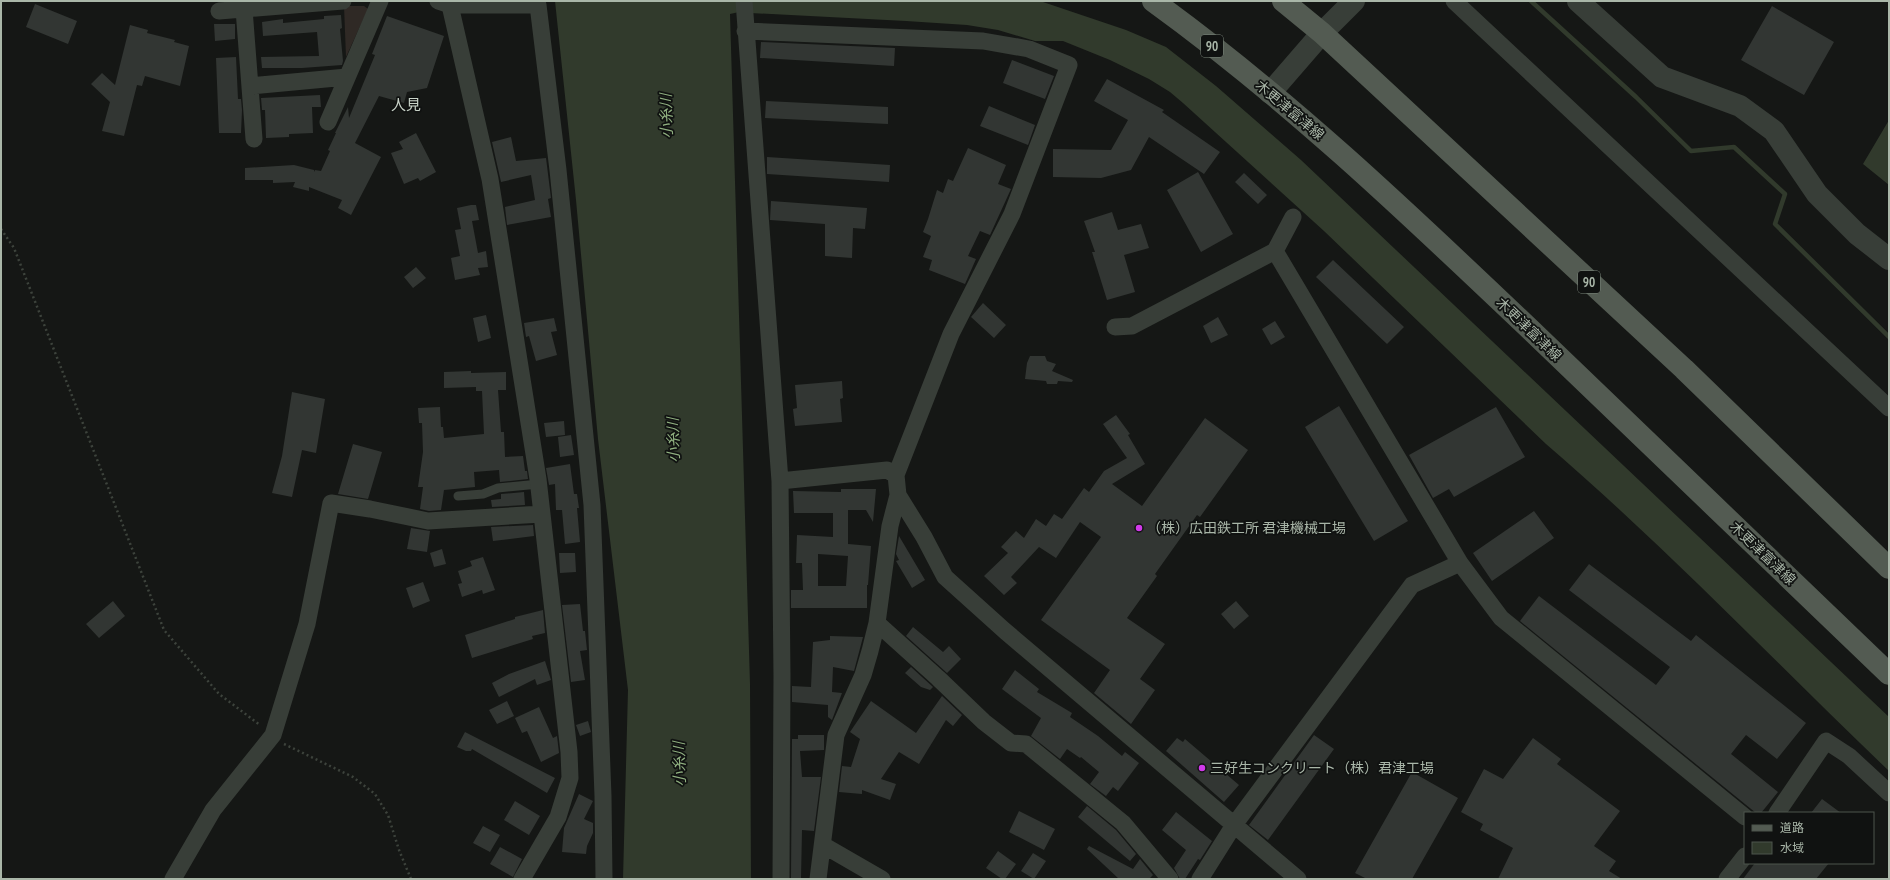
<svg xmlns="http://www.w3.org/2000/svg" width="1890" height="880" font-family="'PT Sans Narrow','Noto Sans JP',sans-serif">
  <rect width="100%" height="100%" fill="#151715"/>
  <path fill="#2f2925" d="M344,6h20l4,3 -22,48z"/>
  <path fill="#313a2c" d="M555,1h184v11l-9,2 20,670 1,195h-128l5,-189 -30,-251 -22,-239z
    M749,1h291l86,29 40,17 50,39 85,74 588,557v54c-114,-109 -223,-224 -343,-327l-222,-213 -141,-128 -13,-11 -21,-13 -39,-19 -47,-19h-28l-37,-11 -31,-5 -61,-4 -156,-8z
    M1889,120v65l-26,-21z"/>
  <g fill="none" stroke-linecap="round" stroke-linejoin="round">
    <path stroke="#313a2c" stroke-width="4.5" d="M1531,1l105,96 55,54 43,-4 51,47 -10,30 114,113"/>
  </g>
  <path fill="#323633" fill-rule="evenodd" d="M35,4l42,17 -9,23 -42,-17z
    M1772,6l62,36 -30,53 -63,-35z
    M341,15l1,13 -2,1 3,32 -1,4 -40,3h-40l-1,-11 58,-1 -2,-24 -54,4 -1,-14 21,-3v4l41,-4v-3z
    M387,16l57,20 -17,52 -20,4 -3,11 -25,-7 -24,47 26,14 -30,58 -13,-7 4,-8 -33,-13v4l-16,-4 2,-5 -22,1v-3h-28v-12l49,-3 20,5v2l1,-2 6,1 9,-20 -2,-1 8,-17h-1l13,-26 1,11 26,-63 -3,-1z
    M214,24h21v15l-20,2z
    M130,25l18,5 -1,3 28,7 -1,2 15,4 -9,40 -35,-10 -3,10 -5,-1 -13,51 -22,-5 8,-29 -19,-18 11,-11 13,12z
    M761,42l134,6 -1,18 -134,-8z
    M236,57l2,42h3l1,11 -1,23h-22l-3,-75z
    M1012,60l42,16 -9,23 -42,-16z
    M1107,79l57,31 -2,2 58,40 -16,22 -55,-37 -18,33 -30,8 -48,-1v-28l58,1 17,-30 -34,-19z
    M320,95l1,12h-9l1,26 -24,1v3l-23,1 -1,-28h-3l-1,-12z
    M766,101l122,6v17l-123,-6z
    M989,106l46,19 -7,20 -48,-19z
    M416,133l20,39 -16,9 -2,-3 -14,6 -13,-31 12,-4 -4,-7z
    M511,137l5,24 30,-3 5,40 -3,1 3,18 -44,8 -2,-18 30,-7 -4,-25 -30,7 -9,-40z
    M968,148l38,17 -8,19 13,5 -21,46 -10,-4 -12,25 8,3 -11,25 -36,-14 3,-10 -9,-3 8,-21 -8,-4 5,-13 9,-29 6,3 5,-14 5,2z
    M767,157l123,8 -1,17 -122,-8z
    M1198,172l35,62 -32,18 -34,-62z
    M1244,173l23,22 -9,9 -23,-22z
    M771,201l96,7 -2,21 -12,-1 -1,30 -27,-2v-32l-55,-4z
    M471,205h5l3,15 -7,1 6,32 8,-2 2,16 -10,1 2,7 -25,5 -4,-22 9,-2 -5,-26 6,-1 -4,-21z
    M1112,212l6,18 23,-6 8,24 -25,7 11,37 -28,8 -15,-48h3l-11,-31z
    M1333,260l71,67 -17,17 -71,-67z
    M416,267l10,11 -13,10 -9,-11z
    M983,303l23,22 -12,13 -23,-21z
    M486,315l5,23 -13,4 -5,-24z
    M1218,317l10,18 -17,8 -8,-17z
    M554,318l3,13 -6,1 6,23 -21,6 -7,-25 -3,1 -2,-14z
    M1275,321l10,16 -14,8 -9,-16z
    M1030,356h15l2,5 9,3 -4,7 21,9 -1,2 -14,-1 -1,3h-10l-1,-3 -21,-2 2,-16z
    M471,371v2l35,-1v18h-8l3,42h3l1,25 18,-1 2,15h2l1,8 -28,3 -1,-12 -25,2 1,15 -31,3 -3,20 -12,1 -9,-2 3,-22h-5l5,-35 -1,-29h-3l-1,-15 22,-1 1,20h2l1,11 40,-4 -2,-43h-6v-4l-32,1v-16z
    M842,381l1,17 -3,1 2,23 -47,4 -2,-17 4,-1 -2,-23z
    M292,392l33,7 -9,54 -14,-3 -10,47 -20,-4 10,-37z
    M1339,406l69,115 -34,20 -69,-114z
    M1496,407l29,50 -71,40 -5,-8 -16,9 -24,-43z
    M1116,415l14,19 -2,1 17,29 -33,20 30,22 63,-88 43,32 -48,67 -3,-2 -42,59 2,2 -30,42 38,26 -25,35 15,11 -24,34 -37,-31 16,-23 -69,-50 60,-83 -21,-15 -24,36 -17,-11 -28,30 6,6 -13,12 -20,-19 24,-23 -7,-6 15,-16 8,7 12,-19 10,7 8,-12 8,5 22,-31 5,4 15,-21 23,-13 -24,-34z
    M564,421l1,14 -19,2 -2,-14z
    M571,435l3,20 -14,2 -2,-20z
    M353,444l29,8 -14,47 -30,-5z
    M570,464l4,30h3l2,14h-2l3,34 -15,2 -3,-34h-6l-1,-26 -6,1 -3,-17z
    M841,489h35l-3,33 -7,-12h-18v34l23,2 -3,39h-1v23h-76v-18h12l-1,-27h-6l1,-28 36,2v-24h-39l-1,-22 48,1zM818,554l30,2 -2,30h-28z
    M524,492l1,13 -33,2 -1,-7 10,-1v-5z
    M1534,511l20,27 -62,43 -19,-28z
    M533,525l1,11 -41,5 -2,-14z
    M411,528l19,3 -3,21 -20,-3z
    M899,536l26,44 -13,8 -16,-27 3,-1 -3,-6z
    M442,549l4,15 -12,3 -4,-14z
    M559,553h16l1,19 -16,1z
    M483,557l12,33 -12,4 -1,-4 -20,7 -4,-13 4,-1 -4,-12 14,-5 -2,-5z
    M1589,564l102,77 5,-6 110,88 -29,36 -31,-24 -15,19 47,38 -17,21h-5l-236,-192 19,-25 117,89 14,-18 -101,-77z
    M423,582l7,19 -17,7 -7,-20z
    M113,601l12,15 -26,22 -13,-14z
    M1236,601l13,15 -15,13 -13,-15z
    M580,604l3,27h2l2,19 -7,1 5,29 -14,2 -9,-77z
    M543,610l2,23 -13,3 1,3 -61,19 -7,-23 50,-16v-2z
    M913,627l30,25 6,-6 12,13 -14,14 -41,-37z
    M830,636l33,1 -9,34 -21,-4 -1,25 10,1 -10,27 -4,-3v-12l-36,-3v-16l19,1 2,-45 17,-2z
    M545,661l6,19 -14,5 -2,-6 -36,18 -7,-14 17,-9z
    M911,667l22,20 -3,3 -9,-3 -16,-14z
    M1015,670l24,19 -2,3 35,21 -2,4 28,19 24,20 3,-4 14,11 -21,28 -5,-4 -7,9 -16,-12 9,-12 -18,-15 -1,1 -13,-9 -7,10 -29,-23 10,-18 -39,-29z
    M942,696l20,19 -9,11 -7,-6 -27,44 -20,-12 -18,27 15,5 -6,16 -28,-10v4l-23,-2 3,-26 9,1 9,-28 -10,-7 21,-31 45,32z
    M507,701l7,15 -17,8 -8,-14z
    M539,707l14,31 4,-2 2,17 -18,9 -14,-31 -5,2 -7,-15z
    M588,721l3,11 -11,4 -4,-11z
    M465,732l90,46 -8,15 -75,-44 -1,2h-5l-9,-4z
    M798,735h26v15l-24,1 2,26h19l-7,54 -12,-1 -1,49h-10l1,-140h6z
    M1314,735l20,14 -66,91 -19,-15z
    M1177,738l6,4 2,-3 54,46 -15,17 -58,-51z
    M1533,738l28,21 -4,5 63,47 -26,35 22,15 -7,10 13,8h-124l15,-31 -33,-18 3,-6 -22,-12 23,-43 19,10z
    M1412,772l46,26 -46,81h-45l-12,-6z
    M579,794l14,7 -9,18 9,4v10l-6,13 -1,8 -24,-2 2,-24z
    M1822,799l19,14h-30z
    M515,801l25,15 -11,19 -25,-15z
    M1087,806l29,24 20,24 -6,7 -52,-44z
    M1019,811l36,18 -11,21 -35,-18z
    M1176,812l36,29 -12,19 -2,-1 -13,20h-5l-6,-11 12,-18 -24,-20z
    M483,826l17,9 -10,17 -17,-9z
    M1089,846l44,23 7,-10 13,16 -3,3 3,1h-34l-32,-30z
    M500,847l22,12 -9,18 -23,-13z
    M998,851l18,13 -11,15h-3l-16,-11z
    M1033,853l13,8 -12,18 -13,-8z
    M1755,863h74l-13,16h-73z"/>
  <g fill="none" stroke-linecap="round" stroke-linejoin="round">
    <path stroke="#3d433c" stroke-width="2.5" stroke-dasharray="2 3" stroke-linecap="butt" d="M1,229l13,19 150,382 55,64 41,31
      M284,744l69,33 22,17 13,21 11,35 12,29"/>
    <path stroke="#383e38" stroke-width="9" d="M458,496l25,-2 15,-6 41,-4"/>
    <path stroke="#383e38" stroke-width="17" d="M438,1l12,4h88l20,165 34,335 11,291 1,83
      M449,1l41,178 48,300 31,273 1,26 -12,39 -36,62
      M744,1l36,480 2,195 -1,203
      M1454,1l435,407
      M244,9l10,130
      M219,11l124,-10
      M745,31l238,10 46,8 40,16 -57,149 -61,120 -55,141 2,20 -8,31 -13,97 -7,28 -7,24 -27,60 -18,144
      M250,86l97,-9
      M328,122l52,-121
      M1293,217l-18,34 185,312 41,55 244,199
      M1115,327l17,-1 143,-75
      M780,481l107,-11 9,5
      M898,495l26,42 21,40 60,54 293,248
      M877,623l61,55 46,44 27,21 15,1 97,79 47,56
      M1777,813l49,-72 23,15 40,37
      M823,845l59,34
      M173,879l40,-69 60,-75 34,-111 24,-121 39,6 58,12 114,-7
      M1200,879l34,-54 178,-240 48,-22
      M1727,879l18,-23"/>
    <path stroke="#383e38" stroke-width="22" d="M1578,1l84,76 78,29 34,25 43,63 40,40 32,25
      M1270,93l52,-60 32,-32"/>
    <path stroke="#535b52" stroke-width="22" d="M1153,1c137,99 260,217 382,333 118,113 236,227 354,340
      M1283,1l39,32 362,336 205,199"/>
  </g>
  <g fill="#d13aea" stroke="#101211" stroke-width="1.5">
    <circle cx="1139" cy="528" r="4"/>
    <circle cx="1202" cy="768" r="4"/>
  </g>
  <g text-anchor="middle" dominant-baseline="central" stroke-width="3.5" stroke-linejoin="round" paint-order="stroke">
    <g fill="#101211" stroke="#7b857b" stroke-width="1">
      <rect x="1201" y="35" width="22" height="22" rx="3"/>
      <rect x="1578" y="271" width="22" height="22" rx="3"/>
    </g>
    <g font-size="13" font-weight="bold" fill="#a9b6a8">
      <text x="1212" y="46">90</text>
      <text x="1589" y="282">90</text>
    </g>
    <g font-size="14" fill="#a9b6a8" stroke="#101211">
      <text transform="translate(1290 110) rotate(40)">木更津富津線</text>
      <text transform="translate(1529 329) rotate(44)">木更津富津線</text>
      <text transform="translate(1763 553) rotate(44)">木更津富津線</text>
    </g>
    <g font-size="14" fill="#a9b6a8" stroke="#101211" text-anchor="start">
      <text x="1147" y="528">（株）広田鉄工所 君津機械工場</text>
      <text x="1210" y="768">三好生コンクリート（株）君津工場</text>
    </g>
    <g font-size="15" fill="#c9d3c8" stroke="#101211">
      <text x="406" y="104">人見</text>
    </g>
    <g font-size="15" font-style="italic" fill="#90b080" stroke="#101211">
      <text transform="translate(666 116) rotate(-91)">小糸川</text>
      <text transform="translate(673 440) rotate(-91)">小糸川</text>
      <text transform="translate(679 764) rotate(-91)">小糸川</text>
    </g>
  </g>
  <rect width="1890" height="880" fill="none" stroke="#a9b6a8" stroke-width="4"/>
  <rect x="1744" y="812" width="130" height="52" fill="#101211" stroke="#4d544d"/>
  <rect x="1752" y="825" width="20" height="6" fill="#535b52" stroke="#4d544d"/>
  <text x="1780" y="832" font-size="12" fill="#a9b6a8">道路</text>
  <rect x="1752" y="842" width="20" height="12" fill="#313a2c" stroke="#4d544d"/>
  <text x="1780" y="852" font-size="12" fill="#a9b6a8">水域</text>
</svg>
